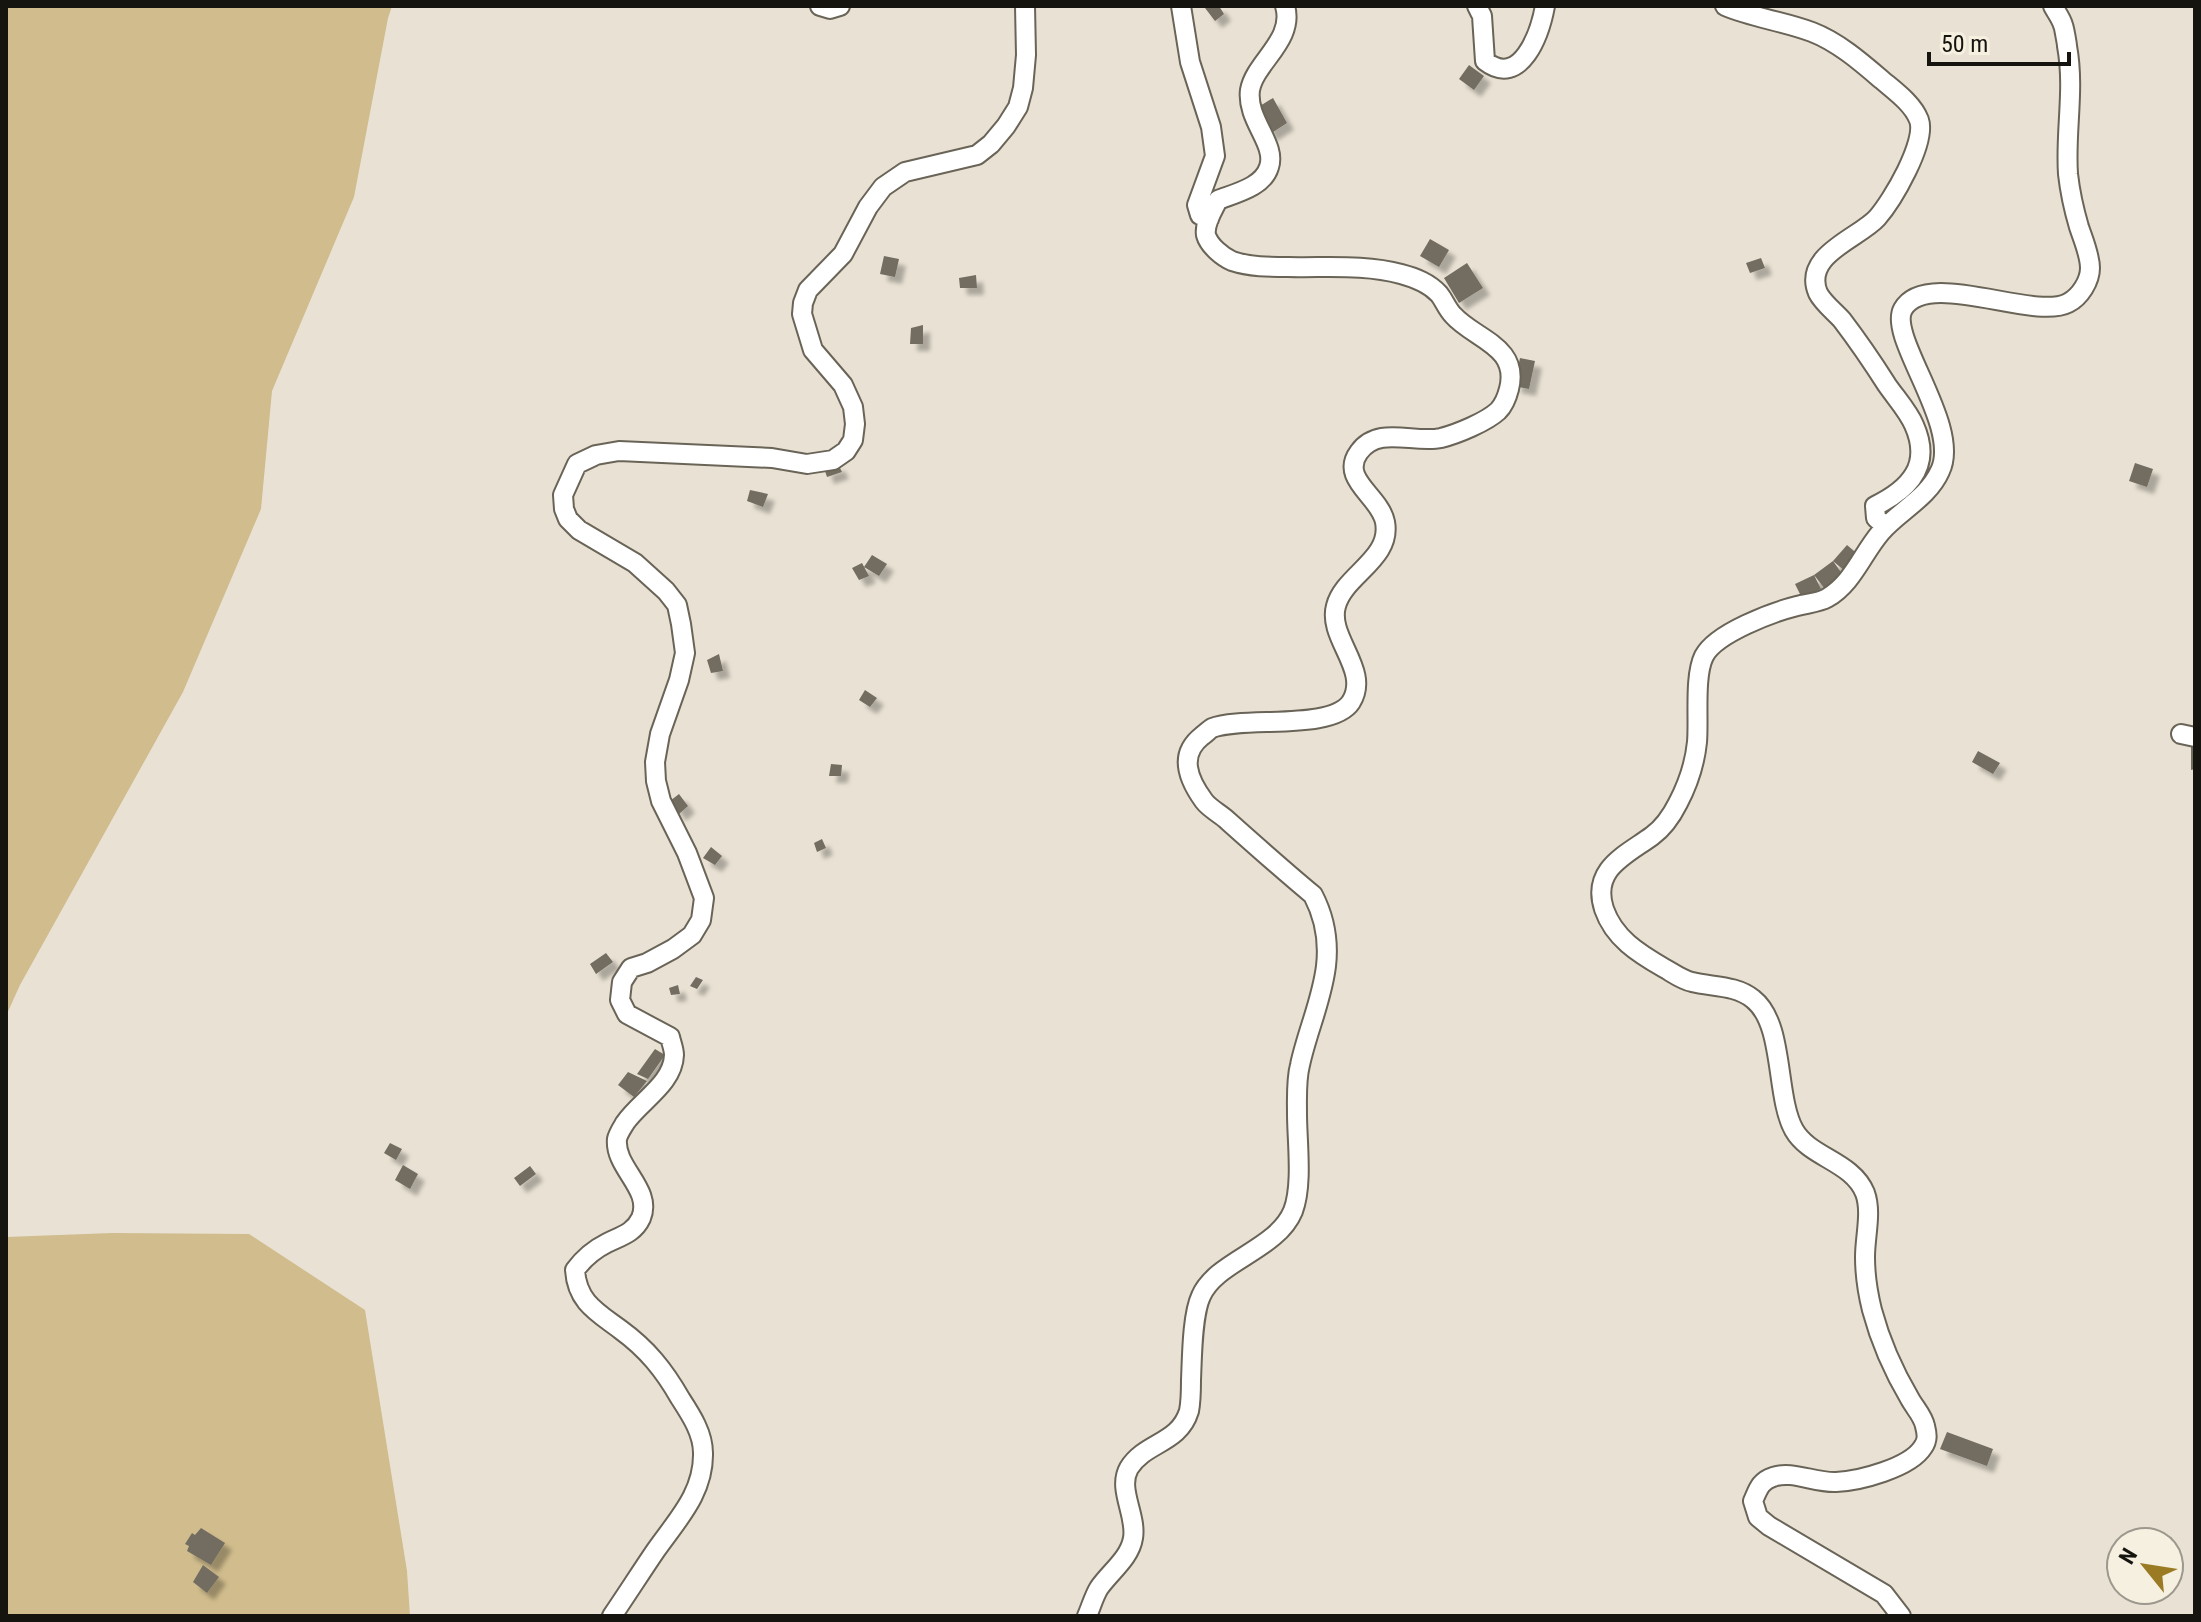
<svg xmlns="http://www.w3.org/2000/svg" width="2201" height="1622" font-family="'Roboto Condensed',sans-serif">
  <defs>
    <filter id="shadow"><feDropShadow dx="7" dy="7" stdDeviation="2" flood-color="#0004"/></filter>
  </defs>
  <rect width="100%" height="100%" fill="#e9e2d4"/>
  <path fill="#d0bc8c" d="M6,6h386l-4,12 -34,179 -82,194 -11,118 -78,183 -163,293 -14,31z
    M112,1233l137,1 116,76 42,261 3,45h-404v-379z"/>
  <path fill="#726d60" filter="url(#shadow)" d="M1208,6h11l5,8 -9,7 -10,-13z
    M1469,65l15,11 -10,14 -15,-11z
    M1273,98l14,25 -17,11 -15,-25z
    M1430,239l19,11 -10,17 -19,-11z
    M884,256l15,3 -4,18 -15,-3z
    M1761,258l4,10 -15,5 -4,-10z
    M1467,263l16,25 -24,15 -15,-25z
    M976,275l1,13h-17l-1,-10z
    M923,325v19h-13l1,-16z
    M1520,358l15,3 -6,28 -15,-3z
    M2135,463l18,6 -6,18 -18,-6z
    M838,464l4,8 -15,5 -3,-9z
    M750,490l18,4 -5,13 -16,-6z
    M1847,545l13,11 -14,16 -13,-11z
    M872,555l15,9 -8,12 -15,-9z
    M1833,561l10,14 -18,14 -11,-14z
    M862,563l7,13 -10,4 -7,-12z
    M1814,575l7,14 -19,9 -7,-14z
    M719,654l4,17 -12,2 -4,-13z
    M865,690l12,8 -7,9 -11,-7z
    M2191,743h4v26l-4,1z
    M1978,751l22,12 -7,11 -21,-12z
    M831,764l11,1 -1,11h-12z
    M679,794l9,12 -9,8 -9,-13z
    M822,839l4,9 -9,4 -3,-9z
    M711,847l11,9 -7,9 -12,-7z
    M606,953l7,9 -17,12 -6,-10z
    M696,977l7,3 -6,9 -7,-3z
    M678,985l2,9 -9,1 -2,-7z
    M655,1049l10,6 -17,24 -11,-5z
    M628,1072l19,9 -13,16 -16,-12z
    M390,1143l12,6 -6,11 -12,-7z
    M403,1165l15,9 -8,15 -15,-9z
    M530,1166l6,8 -16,12 -6,-8z
    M1947,1432l46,17 -6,17 -47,-17z
    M201,1528l24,15 -14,22 -24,-14 2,-5 -4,-2 7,-11 3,2z
    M203,1565l16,12 -12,16 -14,-11z"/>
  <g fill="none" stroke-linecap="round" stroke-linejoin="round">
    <defs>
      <path id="street" d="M820,6l10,3 10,-3
        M1181,6l9,56 21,65 4,29 -18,49 3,10 9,4
        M1477,6l5,10 3,45c36,28 55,-28 60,-55
        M1725,6c28,12 58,15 87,26 26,10 49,30 70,48 13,11 31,24 37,40 8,22 -27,81 -42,98 -18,20 -75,37 -59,75 5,10 17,19 24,27 16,21 31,43 45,65 9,13 21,26 27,40 18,40 -4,64 -39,81l1,12 9,8
        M2181,734l14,3
        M612,1616c15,-22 29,-44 44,-66 21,-30 48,-57 47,-97 0,-20 -12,-38 -23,-55 -16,-28 -33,-49 -59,-68 -24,-18 -44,-28 -46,-60 8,-11 20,-21 32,-27 14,-7 27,-10 34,-25 12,-29 -27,-50 -24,-79 1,-5 5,-11 8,-16 15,-22 48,-39 49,-68 0,-6 -3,-13 -4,-18l-43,-23 -7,-14 2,-18 9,-14 16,-5 26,-14 19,-14 9,-15 3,-22 -17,-45 -26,-52 -5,-20 -1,-19 5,-28 19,-54 6,-27 -4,-29 -4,-19 -11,-14 -31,-28 -56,-33 -11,-11 -4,-10 -1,-14 14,-31 19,-9 23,-4 153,7 35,6 26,-4 13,-9 7,-11 2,-16 -2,-17 -10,-22 -30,-35 -11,-36 1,-11 5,-13 35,-36 25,-47 15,-20 22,-15 72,-17 14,-11 15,-18 12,-19 5,-19 3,-33 -1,-49
        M1087,1616c4,-9 7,-20 12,-28 11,-16 31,-30 34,-50 4,-23 -16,-49 -4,-70 16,-26 50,-24 60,-57 2,-10 2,-21 2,-31 1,-21 1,-65 10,-84 15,-35 76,-46 92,-85 10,-26 4,-70 4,-97 0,-16 -1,-34 3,-49 7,-33 22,-65 26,-99 3,-26 -1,-48 -13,-71 -29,-24 -57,-49 -85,-74 -7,-7 -18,-12 -24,-20 -16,-22 -26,-46 -2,-65 3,-2 8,-7 10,-8 33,-12 120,3 139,-26 20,-32 -24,-64 -15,-96 8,-31 56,-47 49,-84 -5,-26 -46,-43 -26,-70 19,-27 55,-8 82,-14 16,-4 45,-16 57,-27 5,-5 9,-14 11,-22 11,-43 -35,-50 -56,-74 -6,-6 -9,-15 -14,-21 -10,-11 -23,-16 -38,-20 -36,-10 -76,-6 -113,-7 -19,0 -38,0 -56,-6 -9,-4 -23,-15 -26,-26 -2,-11 7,-25 12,-35 18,-7 45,-13 51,-33 8,-23 -23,-47 -19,-77 5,-28 45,-50 35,-84
        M1901,1616l-17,-22 -115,-68 -11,-9 -5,-16c5,-11 7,-20 20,-24 18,-7 42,6 63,5 23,-1 74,-14 87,-35 5,-7 4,-13 2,-21 -2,-10 -10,-18 -15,-27 -16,-27 -30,-59 -38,-89 -4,-16 -7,-36 -7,-53 0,-21 7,-45 0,-64 -13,-32 -55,-35 -71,-63 -19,-34 -9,-106 -41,-131 -17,-14 -41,-12 -61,-17 -10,-2 -19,-9 -28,-14 -26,-15 -50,-30 -60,-59 -13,-40 22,-54 48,-73 11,-8 20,-21 26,-33 10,-19 17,-41 19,-61 2,-23 -3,-66 7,-86 12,-23 69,-44 93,-50 11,-3 21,-3 30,-8 26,-15 35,-44 54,-66 18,-21 47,-34 59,-61 22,-45 -53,-134 -37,-162 24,-41 130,12 165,-6 12,-6 22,-22 22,-35 0,-13 -7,-29 -11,-41 -5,-17 -9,-35 -11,-53 -3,-43 7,-84 -1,-128 0,-2 -3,-19 -4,-21 -2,-7 -7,-13 -10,-19"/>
    </defs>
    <use href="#street" stroke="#696457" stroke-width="22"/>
    <use href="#street" stroke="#fff" stroke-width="18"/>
  </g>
  <rect width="2201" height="1622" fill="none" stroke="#16140f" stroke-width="16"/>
  <g transform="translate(2145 1566) rotate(300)"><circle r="38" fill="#f6f0e1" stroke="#9c988d" stroke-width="2"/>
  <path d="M0-6L14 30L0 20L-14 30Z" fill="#9a7b24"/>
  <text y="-12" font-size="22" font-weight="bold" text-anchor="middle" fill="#16140f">N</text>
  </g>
  <path d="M1929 52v12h140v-12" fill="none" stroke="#16140f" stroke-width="4"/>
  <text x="1941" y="52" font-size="24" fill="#16140f" stroke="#f6f0e1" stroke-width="6" paint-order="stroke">50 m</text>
</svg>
